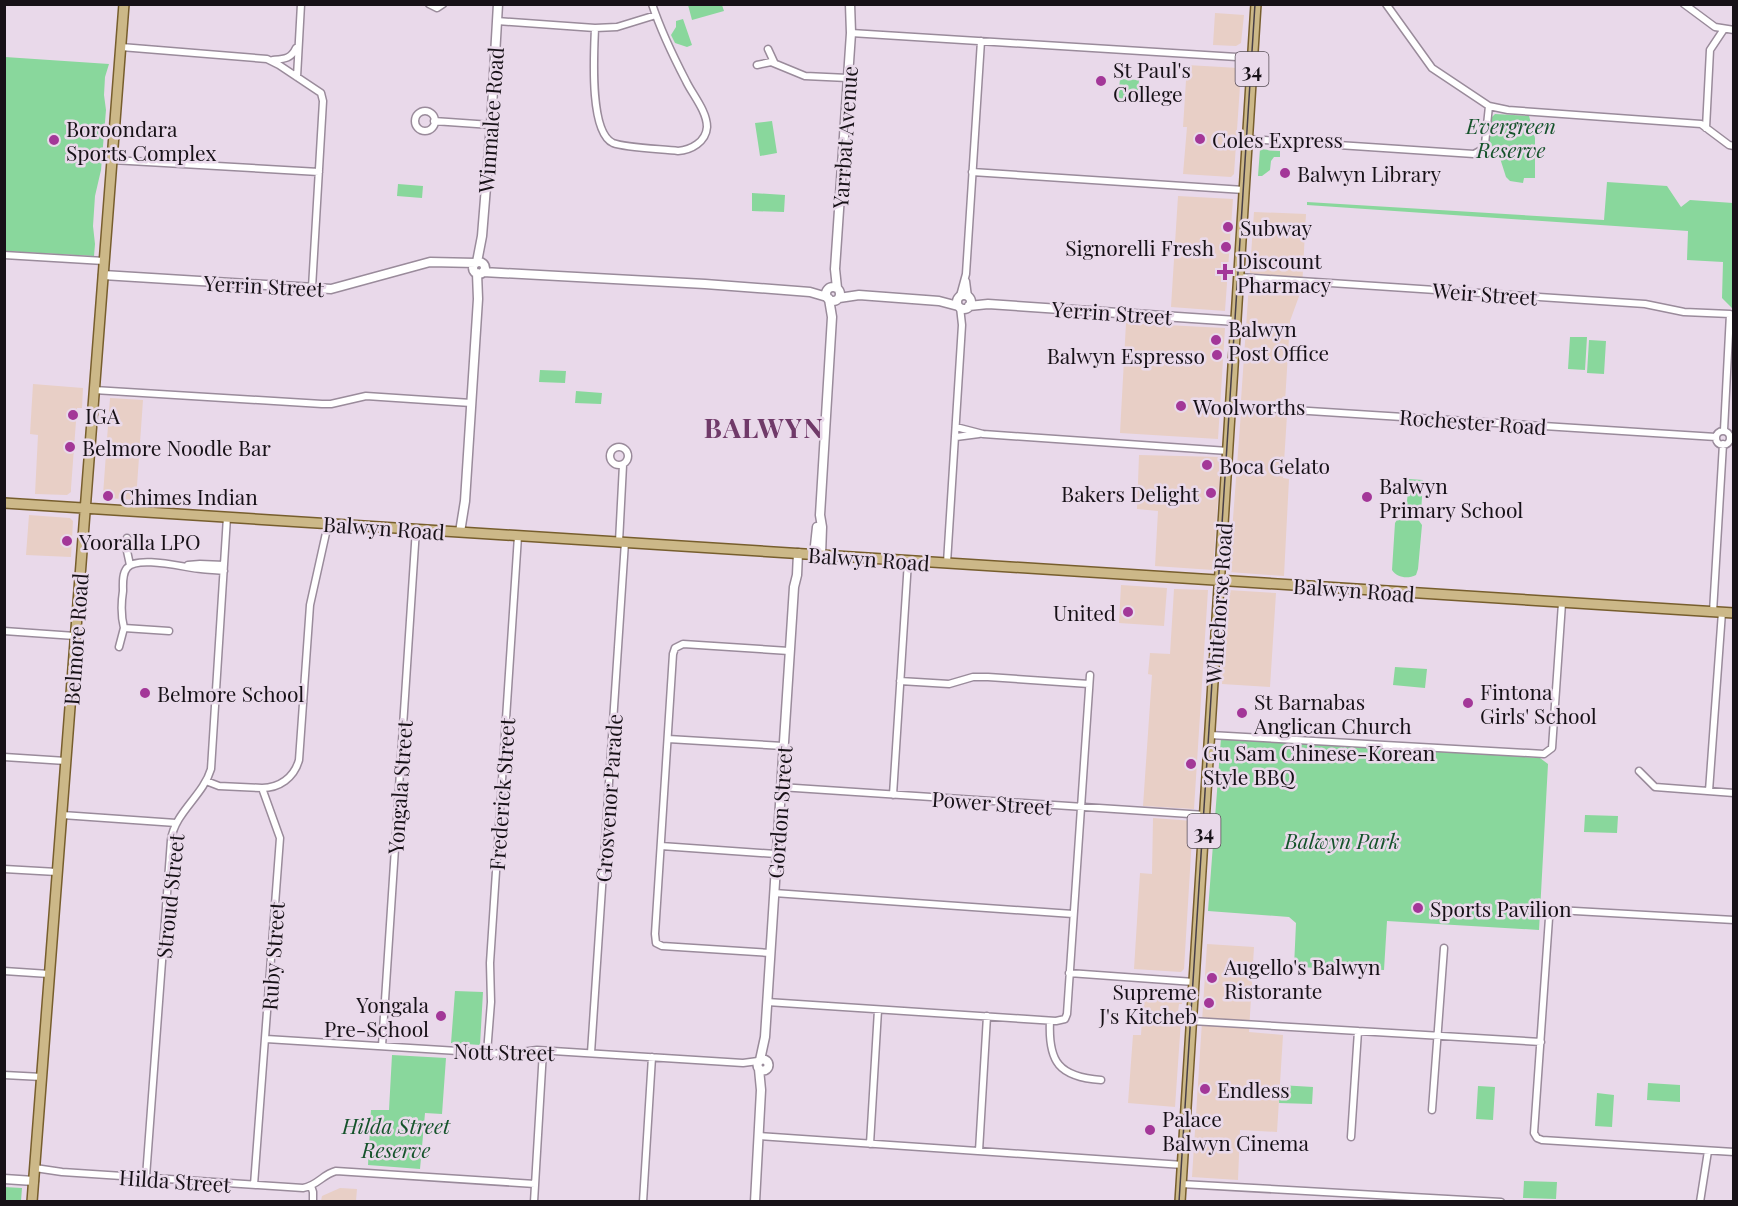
<svg xmlns="http://www.w3.org/2000/svg" width="1738" height="1206" font-family="'Playfair Display',serif">
  <rect width="100%" height="100%" fill="#e9d9ea"/>
  <path fill="#e8cfc6" d="M1215,13l29,2 -3,28 -5,3 -23,-1z
    M1187,65l52,3 2,3 -7,103 -3,3 -48,-3 4,-47h-4z
    M1178,196l55,3 -8,112 -54,-4z
    M1254,212l52,2 -4,74 -12,33 -5,81 -44,-2z
    M1126,323l99,5 -7,111 -98,-6z
    M33,384l50,4 -1,20h-5l-6,80v4l-4,3 -32,-1 3,-59 -8,-1z
    M110,398l33,2 -7,100 -29,-2 -4,-3z
    M1241,412l46,3 -4,63 6,1 -5,97 -55,-4z
    M1139,455l82,2 -8,113 -58,-4 3,-55 -21,-2z
    M29,515l41,3 3,3 -2,36 -45,-2z
    M1121,585l46,3 -3,38 -45,-3z
    M1174,589l34,1 -14,219 -51,-3 9,-131 -4,-1 2,-21 20,1z
    M1228,590l48,3 -6,94 -48,-3z
    M1153,818l40,3 -9,148 -3,3 -47,-3 6,-96 12,1z
    M1207,944l47,3 -5,85 34,3 -6,97 -37,-2 -2,50 -46,-3z
    M1144,987l34,2 5,5 -1,10h-3l-2,16h4l-6,87 -47,-4 5,-68h8z
    M340,1188l17,1 -1,12h-35l1,-5z"/>
  <path fill="#89d79c" d="M688,5h34l2,6 -32,9z
    M683,19l9,26 -5,2 -12,-4 -4,-8 5,-8v-6z
    M5,57l104,7 -4,13 -1,18 2,15 -5,60 -6,26 -2,30 2,18 -1,12 -89,-5z
    M1120,79l19,1 -2,20 -19,-2z
    M1495,114l34,2 6,22v40h-11l-1,5 -13,-2 -4,-4 -7,-22 -10,-9 2,-28z
    M772,121l5,32 -17,3 -5,-33z
    M1260,149l20,2v6h-6l-3,4 -1,9 -8,6h-4z
    M1607,182l60,4 14,21 9,-7 43,3v106l-11,-11 1,-36 -36,-2 1,-29 -381,-26v-3l297,18z
    M398,184l25,2 -1,12 -25,-2z
    M752,193l33,2 -1,17 -32,-1z
    M1570,337h17l-2,33 -17,-1z
    M1589,340l17,1 -2,33 -17,-1z
    M540,370l26,1 -1,12 -26,-1z
    M576,391l26,2 -1,11 -26,-1z
    M1409,479l14,1 -2,34 -15,-1z
    M1404,516l13,2 5,7 -4,44 -2,6c-8,4 -19,3 -24,-5l3,-47 3,-5z
    M1395,667l32,2 -2,19 -32,-3z
    M1221,738l319,20 8,6 -9,166 -152,-9 -3,49 -90,-3 2,-44 -7,-6 -81,-6z
    M1585,815l33,1 -1,17 -33,-1z
    M455,991l28,1 -3,53 -29,-2z
    M392,1055l54,3 -4,56 -17,-1 -5,56 -52,-4 3,-55h18z
    M1648,1083l32,2v17l-33,-2z
    M1280,1085l33,2 -1,17 -33,-1z
    M1478,1086l17,1 -2,33 -17,-1z
    M1597,1093l17,2 -2,32 -17,-1z
    M1524,1181l33,1 -1,17 -33,-1z
    M4,1187l18,1 -1,13h-16z"/>
  <g fill="none" stroke-linecap="round" stroke-linejoin="round">
    <defs>
      <path id="street" d="M429,4l8,4 6,-4
        M1386,4l46,64 57,38
        M1684,4l31,23 19,3
        M497,21l98,7 22,-1 39,-12
        M595,28c-1,25 -6,104 18,115 13,5 49,6 65,8 13,-1 28,-9 29,-24 0,-16 -15,-33 -21,-46 -13,-25 -25,-50 -34,-77
        M851,33l402,25
        M121,47l146,12 12,6 42,28 2,8 -11,187
        M768,49l6,13
        M273,60c11,-1 18,-1 23,-12
        M757,65l14,-3 34,14 43,2
        M297,77l4,-73
        M415 121a10 10 0 1 1 20 0a10 10 0 1 1-20 0Z
        M434,121l57,4
        M1706,128l4,-78 14,-21
        M1248,139l226,15 9,-5 2,-5 4,-38 19,4 193,14 28,21 5,1
        M112,160l207,12
        M972,172l272,18
        M4,255l100,6
        M1239,277l406,27 39,8 46,2 -6,116
        M966,281l2,16
        M960,296l6,-22 15,-233
        M94,390l228,14h9l35,-8 105,7
        M1230,406l486,31
        M956,427l27,7 245,17
        M1716 438a7 7 0 1 1 14 0a7 7 0 1 1-14 0Z
        M956,437l23,-3
        M610 456a9 9 0 1 1 18 0a9 9 0 1 1-18 0Z
        M127,538v13l3,14
        M619,542l4,-77
        M947,563l15,-238 -2,-18
        M188,565l12,-1 24,1
        M1713,612l10,-168
        M4,631l71,5
        M169,631l-45,-3c-3,-12 -3,-24 -1,-37 0,-7 -1,-17 4,-23 10,-13 59,0 74,1 7,1 15,1 23,2
        M119,647l5,-19
        M900,681l49,3 24,-7h15l101,7
        M1210,735l334,19 8,-6 10,-145
        M668,739l115,7
        M4,757l62,4
        M1639,771l16,16 79,6
        M206,781l13,5 43,2 18,50 -26,347
        M780,787l425,28
        M262,788c17,0 32,-10 37,-28l11,-155 18,-81
        M1709,791l13,-179
        M893,795l15,-234
        M62,815l114,8
        M661,846l115,8
        M4,869l53,3
        M774,893l299,21
        M1734,920l-177,-10 -8,8 -15,215 3,5 5,2 192,12
        M770,953l-108,-7 -6,-3 -1,-9 18,-280 2,-6 8,-4 106,7
        M4,971l45,3
        M1069,973l125,9
        M767,1002l289,19 9,-2 2,-5 23,-339
        M1050,1021c-2,41 9,56 51,59
        M1192,1021l349,21
        M266,1039l240,15 31,-4 206,13 15,-2
        M382,1046l34,-517
        M487,1053l4,-51 -1,-39 28,-427
        M591,1053l34,-511
        M4,1075l38,2
        M1432,1110l12,-162
        M759,1136l424,29
        M1351,1137l7,-106
        M870,1144l8,-134
        M979,1151l8,-135
        M35,1168l27,4 241,16c14,-2 20,-14 33,-17l199,13
        M146,1177l25,-337c4,-28 32,-44 40,-71l16,-252
        M1181,1184l320,18
        M311,1186l2,6v10
        M534,1202l9,-151
        M643,1202l9,-145
        M1700,1202l8,-51"/>
      <path id="secondary" d="M473 268a6 6 0 1 1 12 0a6 6 0 1 1-12 0Z
        M477,262l5,-26 9,-111 7,-121
        M483,272l222,12 105,8 17,5
        M103,275l228,14 99,-27 46,1
        M826 294a7 7 0 1 1 14 0a7 7 0 1 1-14 0Z
        M837,288l-2,-19 16,-236 -1,-29
        M957 302a7 7 0 1 1 14 0a7 7 0 1 1-14 0Z
        M839,298l20,-3 80,6 19,5
        M969,306l19,-2 248,17
        M460,532l5,-31 13,-202 -1,-26
        M814,555l3,-28
        M821,555l1,-28 -2,-12 12,-198 -3,-18
        M757.5 1065a5.5 5.5 0 1 1 11 0a5.5 5.5 0 1 1-11 0Z
        M760,1060l5,-23 29,-450 3,-12 1,-22
        M4,1179l30,2
        M755,1202l6,-112 -2,-21"/>
      <path id="primary" d="M4,503l1730,110
        M32,1202l92,-1198
        M1180,1202l76,-1198"/>
    </defs>
    <use href="#street" stroke="#9a8b9b" stroke-width="9"/>
    <use href="#secondary" stroke="#9a8b9b" stroke-width="11"/>
    <use href="#primary" stroke="#775e2d" stroke-width="12"/>
    <use href="#street" stroke="#fff" stroke-width="6"/>
    <use href="#secondary" stroke="#fff" stroke-width="8"/>
    <use href="#primary" stroke="#ccb888" stroke-width="9"/>
    <path stroke="#483f48" stroke-width="1.5" d="M1179,1202l76,-1198"/>
  </g>
  <g fill="#a33798" stroke="#e9d9ea" stroke-width="2">
    <circle cx="1101" cy="81" r="6"/>
    <circle cx="1200" cy="139" r="6"/>
    <circle cx="54" cy="140" r="6"/>
    <circle cx="1285" cy="173" r="6"/>
    <circle cx="1228" cy="227" r="6"/>
    <circle cx="1226" cy="247" r="6"/>
    <path d="M1222 263h6v6h6v6h-6v6h-6v-6h-6v-6h6z"/>
    <circle cx="1216" cy="340" r="6"/>
    <circle cx="1217" cy="355" r="6"/>
    <circle cx="1181" cy="406" r="6"/>
    <circle cx="73" cy="415" r="6"/>
    <circle cx="70" cy="447" r="6"/>
    <circle cx="1207" cy="465" r="6"/>
    <circle cx="1211" cy="493" r="6"/>
    <circle cx="108" cy="496" r="6"/>
    <circle cx="1367" cy="497" r="6"/>
    <circle cx="67" cy="541" r="6"/>
    <circle cx="1128" cy="612" r="6"/>
    <circle cx="145" cy="693" r="6"/>
    <circle cx="1468" cy="703" r="6"/>
    <circle cx="1242" cy="713" r="6"/>
    <circle cx="1191" cy="764" r="6"/>
    <circle cx="1418" cy="908" r="6"/>
    <circle cx="1212" cy="978" r="6"/>
    <circle cx="1209" cy="1003" r="6"/>
    <circle cx="441" cy="1016" r="6"/>
    <circle cx="1205" cy="1089" r="6"/>
    <circle cx="1150" cy="1130" r="6"/>
  </g>
  <g text-anchor="middle" dominant-baseline="central" stroke-width="5" stroke-linejoin="round" paint-order="stroke">
    <g fill="#e9d9ea" stroke="#564d56" stroke-width="1.5">
      <rect x="1235.5" y="52" width="33" height="34" rx="4.5"/>
      <rect x="1187.5" y="814" width="33" height="34" rx="4.5"/>
    </g>
    <g font-size="20" font-weight="bold" fill="#171117">
      <text x="1252" y="69">34</text>
      <text x="1204" y="831">34</text>
    </g>
    <g font-size="21" fill="#171117" stroke="#e9d9ea" text-anchor="start">
      <text x="1113" y="69">St Paul's<tspan x="1113" dy="24">College</tspan></text>
      <text x="66" y="128">Boroondara<tspan x="66" dy="24">Sports Complex</tspan></text>
      <text x="1212" y="139">Coles Express</text>
      <text x="1297" y="173">Balwyn Library</text>
      <text x="1240" y="227">Subway</text>
      <text x="1214" y="247" text-anchor="end">Signorelli Fresh</text>
      <text x="1237" y="260">Discount<tspan x="1237" dy="24">Pharmacy</tspan></text>
      <text x="1228" y="328">Balwyn<tspan x="1228" dy="24">Post Office</tspan></text>
      <text x="1205" y="355" text-anchor="end">Balwyn Espresso</text>
      <text x="1193" y="406">Woolworths</text>
      <text x="85" y="415">IGA</text>
      <text x="82" y="447">Belmore Noodle Bar</text>
      <text x="1219" y="465">Boca Gelato</text>
      <text x="1379" y="485">Balwyn<tspan x="1379" dy="24">Primary School</tspan></text>
      <text x="1199" y="493" text-anchor="end">Bakers Delight</text>
      <text x="120" y="496">Chimes Indian</text>
      <text x="79" y="541">Yooralla LPO</text>
      <text x="1116" y="612" text-anchor="end">United</text>
      <text x="1480" y="691">Fintona<tspan x="1480" dy="24">Girls' School</tspan></text>
      <text x="157" y="693">Belmore School</text>
      <text x="1254" y="701">St Barnabas<tspan x="1254" dy="24">Anglican Church</tspan></text>
      <text x="1203" y="752">Gu Sam Chinese-Korean<tspan x="1203" dy="24">Style BBQ</tspan></text>
      <text x="1430" y="908">Sports Pavilion</text>
      <text x="1224" y="966">Augello's Balwyn<tspan x="1224" dy="24">Ristorante</tspan></text>
      <text x="1197" y="991" text-anchor="end">Supreme<tspan x="1197" dy="24">J's Kitcheb</tspan></text>
      <text x="429" y="1004" text-anchor="end">Yongala<tspan x="429" dy="24">Pre-School</tspan></text>
      <text x="1217" y="1089">Endless</text>
      <text x="1162" y="1118">Palace<tspan x="1162" dy="24">Balwyn Cinema</tspan></text>
    </g>
    <g font-size="21" fill="#171117" stroke="#e9d9ea">
      <text transform="translate(490 120) rotate(-86)">Winmalee Road</text>
      <text transform="translate(844 137) rotate(-86)">Yarrbat Avenue</text>
      <text transform="translate(264 285) rotate(3)">Yerrin Street</text>
      <text transform="translate(1485 293) rotate(4)">Weir Street</text>
      <text transform="translate(1112 312) rotate(4)">Yerrin Street</text>
      <text transform="translate(1473 421) rotate(4)">Rochester Road</text>
      <text transform="translate(384 527) rotate(4)">Balwyn Road</text>
      <text transform="translate(869 558) rotate(4)">Balwyn Road</text>
      <text transform="translate(1354 589) rotate(4)">Balwyn Road</text>
      <text transform="translate(1218 603) rotate(-86)">Whitehorse Road</text>
      <text transform="translate(75 639) rotate(-86)">Belmore Road</text>
      <text transform="translate(399 787) rotate(-86)">Yongala Street</text>
      <text transform="translate(501 794) rotate(-86)">Frederick Street</text>
      <text transform="translate(608 798) rotate(-86)">Grosvenor Parade</text>
      <text transform="translate(992 802) rotate(4)">Power Street</text>
      <text transform="translate(779 812) rotate(-86)">Gordon Street</text>
      <text transform="translate(169 896) rotate(-84)">Stroud Street</text>
      <text transform="translate(272 956) rotate(-86)">Ruby Street</text>
      <text transform="translate(504 1051) rotate(1)">Nott Street</text>
      <text transform="translate(175 1180) rotate(4)">Hilda Street</text>
    </g>
    <g font-size="21" font-style="italic" fill="#15532b" stroke="#e9d9ea">
      <text x="1511" y="125">Evergreen<tspan x="1511" dy="24">Reserve</tspan></text>
      <text x="1342" y="840">Balwyn Park</text>
      <text x="396" y="1125">Hilda Street<tspan x="396" dy="24">Reserve</tspan></text>
    </g>
    <g font-size="27" font-weight="bold" letter-spacing="1.5" fill="#703a69" stroke="#e9d9ea">
      <text x="764" y="427">BALWYN</text>
    </g>
  </g>
  <rect width="1738" height="1206" fill="none" stroke="#171117" stroke-width="12"/>
</svg>
